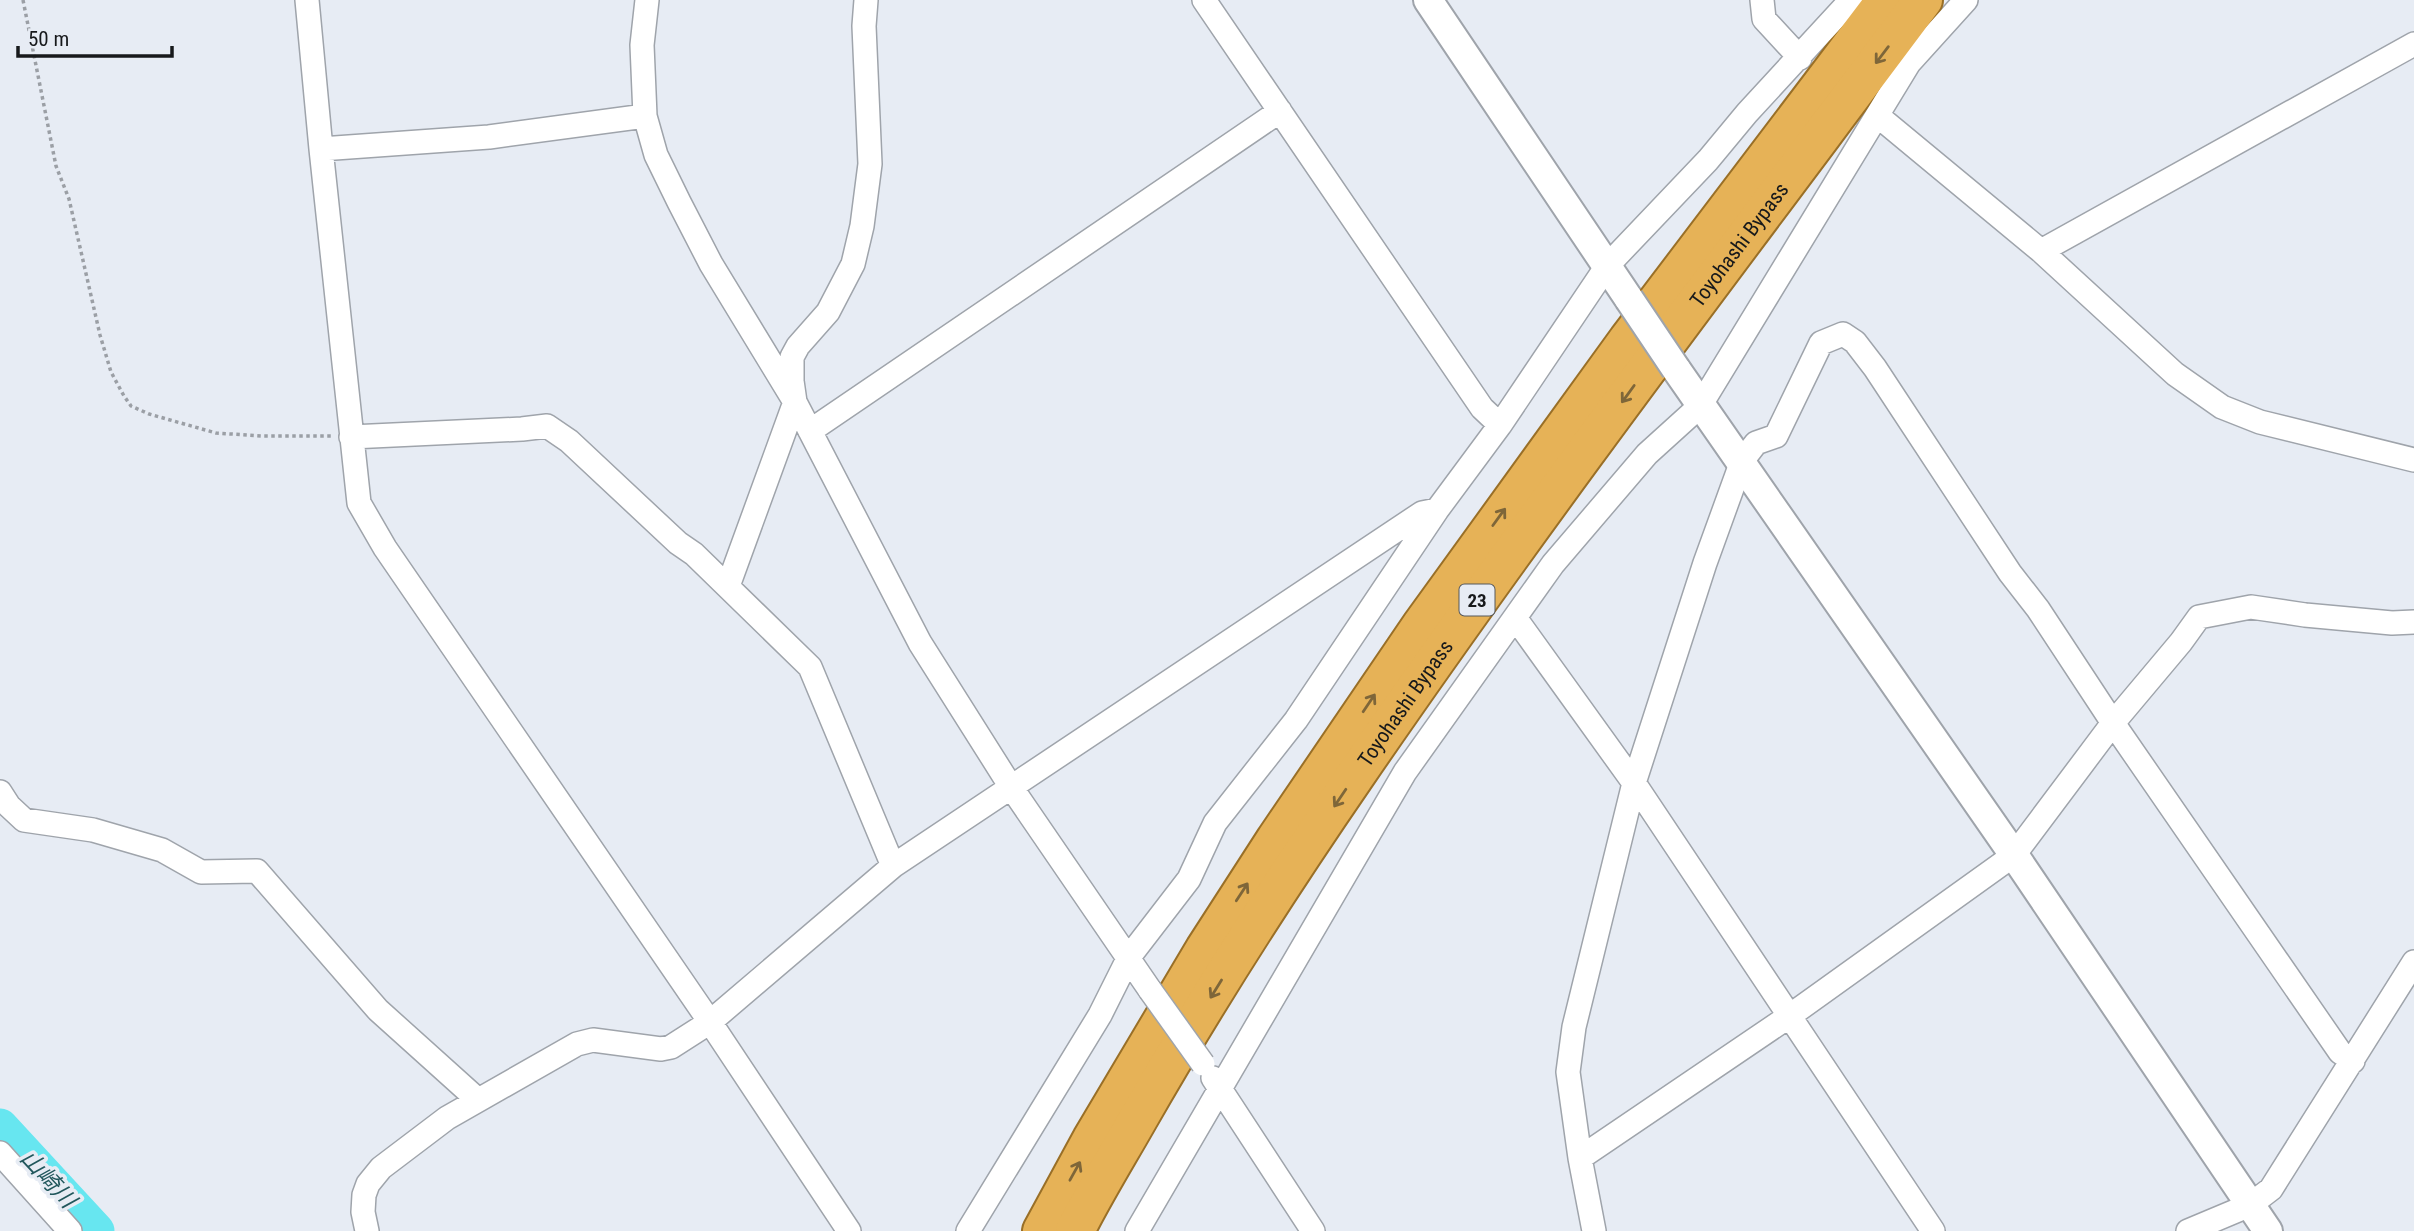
<svg xmlns="http://www.w3.org/2000/svg" width="2414" height="1231" font-family="'Roboto Condensed','Noto Sans JP',sans-serif">
  <rect width="100%" height="100%" fill="#e7ecf4"/>
  <g fill="none" stroke-linecap="round" stroke-linejoin="round">
    <path stroke="#67e6f0" stroke-width="37" d="M0,1127l96,104"/>
    <defs>
      <path id="minor" d="M307,0l14,149 38,354 26,45 325,474 139,209
        M647,0l-5,45 3,71 11,39 23,47 32,62 84,138 125,241 91,144 139,203
        M1204,0l278,408 18,17
        M1762,0l2,19 36,39
        M1878,116l163,135 134,123 47,33 38,15 154,38
        M321,149l168,-12 156,-21
        M2041,251l373,-207
        M810,431l470,-320
        M351,437l171,-8 25,-3 22,15 109,102 16,11 116,113 83,199
        M728,586l67,-184 -3,-21v-24l6,-11 30,-34 25,-48 9,-38 8,-62 -6,-138 2,-26
        M1516,619l118,164 299,448
        M0,792l9,14 15,14 69,10 69,20 39,22 56,-1 121,139 100,90
        M1213,1078l100,153
        M0,1153l70,78
        M1580,1158l208,-141 226,-162 99,-132 68,-81 18,-25 52,-10 54,8 87,8 22,-1
        M367,1231l-4,-19 1,-17 4,-11 13,-16 66,-50 130,-74 16,-4 68,9 10,-2 39,-25 183,-156 529,-353 15,-3
        M968,1231l132,-216 29,-58 60,-78 26,-56 81,-103 141,-210 63,-85 107,-159 101,-106 39,-47 104,-113
        M1137,1231l268,-459 148,-208 94,-110 53,-48 209,-343 57,-63
        M1594,1231l-14,-73 -12,-86 6,-45 60,-244 71,-220 37,-102 14,-18 20,-7 45,-93 22,-9 12,8 20,26 135,205 28,36 75,114 227,329 13,9
        M2188,1231l62,-26 21,-16 143,-227"/>
      <path id="tertiary" d="M1428,0l201,299
        M1676,369l338,486 254,376"/>
      <g id="trunk">
        <path d="M1042,1231l50,-92 113,-190 71,-110 145,-213 207,-286 258,-340"/>
        <path id="s1" d="M1075,1231c19,-38 42,-75 63,-112 67,-117 140,-231 217,-343 181,-264 376,-519 568,-776"/>
      </g>
    </defs>
    <use href="#minor" stroke="#9fa4ab" stroke-width="26"/>
    <use href="#tertiary" stroke="#9fa4ab" stroke-width="32"/>
    <use href="#trunk" stroke="#996f27" stroke-width="42"/>
    <path stroke="#9b9fa5" stroke-width="3.5" stroke-dasharray="3.5 3.5" stroke-linecap="butt" d="M23,0l33,166 13,33 31,136 11,37 13,24 7,10 18,8 67,19 45,3h70"/>
    <use href="#minor" stroke="#fff" stroke-width="23"/>
    <use href="#tertiary" stroke="#fff" stroke-width="28"/>
    <use href="#trunk" stroke="#e6b257" stroke-width="38"/>
    <defs>
      <path id="minor-bridge" d="M1150,990l53,74"/>
      <path id="tertiary-bridge" d="M1629,299l47,70"/>
    </defs>
    <use href="#minor-bridge" stroke="#9fa4ab" stroke-width="26" stroke-linecap="butt"/>
    <use href="#tertiary-bridge" stroke="#9fa4ab" stroke-width="32" stroke-linecap="butt"/>
    <use href="#minor-bridge" stroke="#fff" stroke-width="23"/>
    <use href="#tertiary-bridge" stroke="#fff" stroke-width="28"/>
  </g>
  <defs><path id="oneway-shaft" d="M-6 0H5M1.5-3L5.5 0L1.5 3" fill="none" stroke-width="1.6" stroke-linecap="round" stroke-linejoin="round" transform="scale(1.75)"/></defs>
  <g stroke="#7e6639">
    <use href="#oneway-shaft" transform="translate(1882 55) rotate(127)"/>
    <use href="#oneway-shaft" transform="translate(1628 394) rotate(126)"/>
    <use href="#oneway-shaft" transform="translate(1499 517) rotate(-54)"/>
    <use href="#oneway-shaft" transform="translate(1369 703) rotate(-56)"/>
    <use href="#oneway-shaft" transform="translate(1340 798) rotate(124)"/>
    <use href="#oneway-shaft" transform="translate(1242 892) rotate(-57)"/>
    <use href="#oneway-shaft" transform="translate(1216 989) rotate(122)"/>
    <use href="#oneway-shaft" transform="translate(1075 1171) rotate(-61)"/>
  </g>
  <g text-anchor="middle" dominant-baseline="central" stroke-width="7" stroke-linejoin="round" paint-order="stroke">
    <rect fill="#e7ecf4" stroke="#55585c" stroke-width="2" x="1459.5" y="584.5" width="35" height="31" rx="5"/>
    <g font-size="19" font-weight="bold" fill="#17191b">
      <text x="1477" y="600">23</text>
    </g>
    <g font-size="21" fill="#17191b" stroke="#e7ecf4">
      <text stroke="none"><textPath href="#s1" startOffset="1190">Toyohashi Bypass</textPath></text>
      <text stroke="none"><textPath href="#s1" startOffset="623">Toyohashi Bypass</textPath></text>
    </g>
    <g font-size="23" font-style="italic" fill="#21575c" stroke="#e7ecf4">
      <text transform="translate(48 1179) rotate(47)">山崎川</text>
    </g>
  </g>
  <path d="M18 46v10h154v-10" fill="none" stroke="#17191b" stroke-width="3.5"/>
  <text x="28" y="46" font-size="21" fill="#17191b" stroke="#e7ecf4" stroke-width="5" paint-order="stroke">50 m</text>
</svg>
